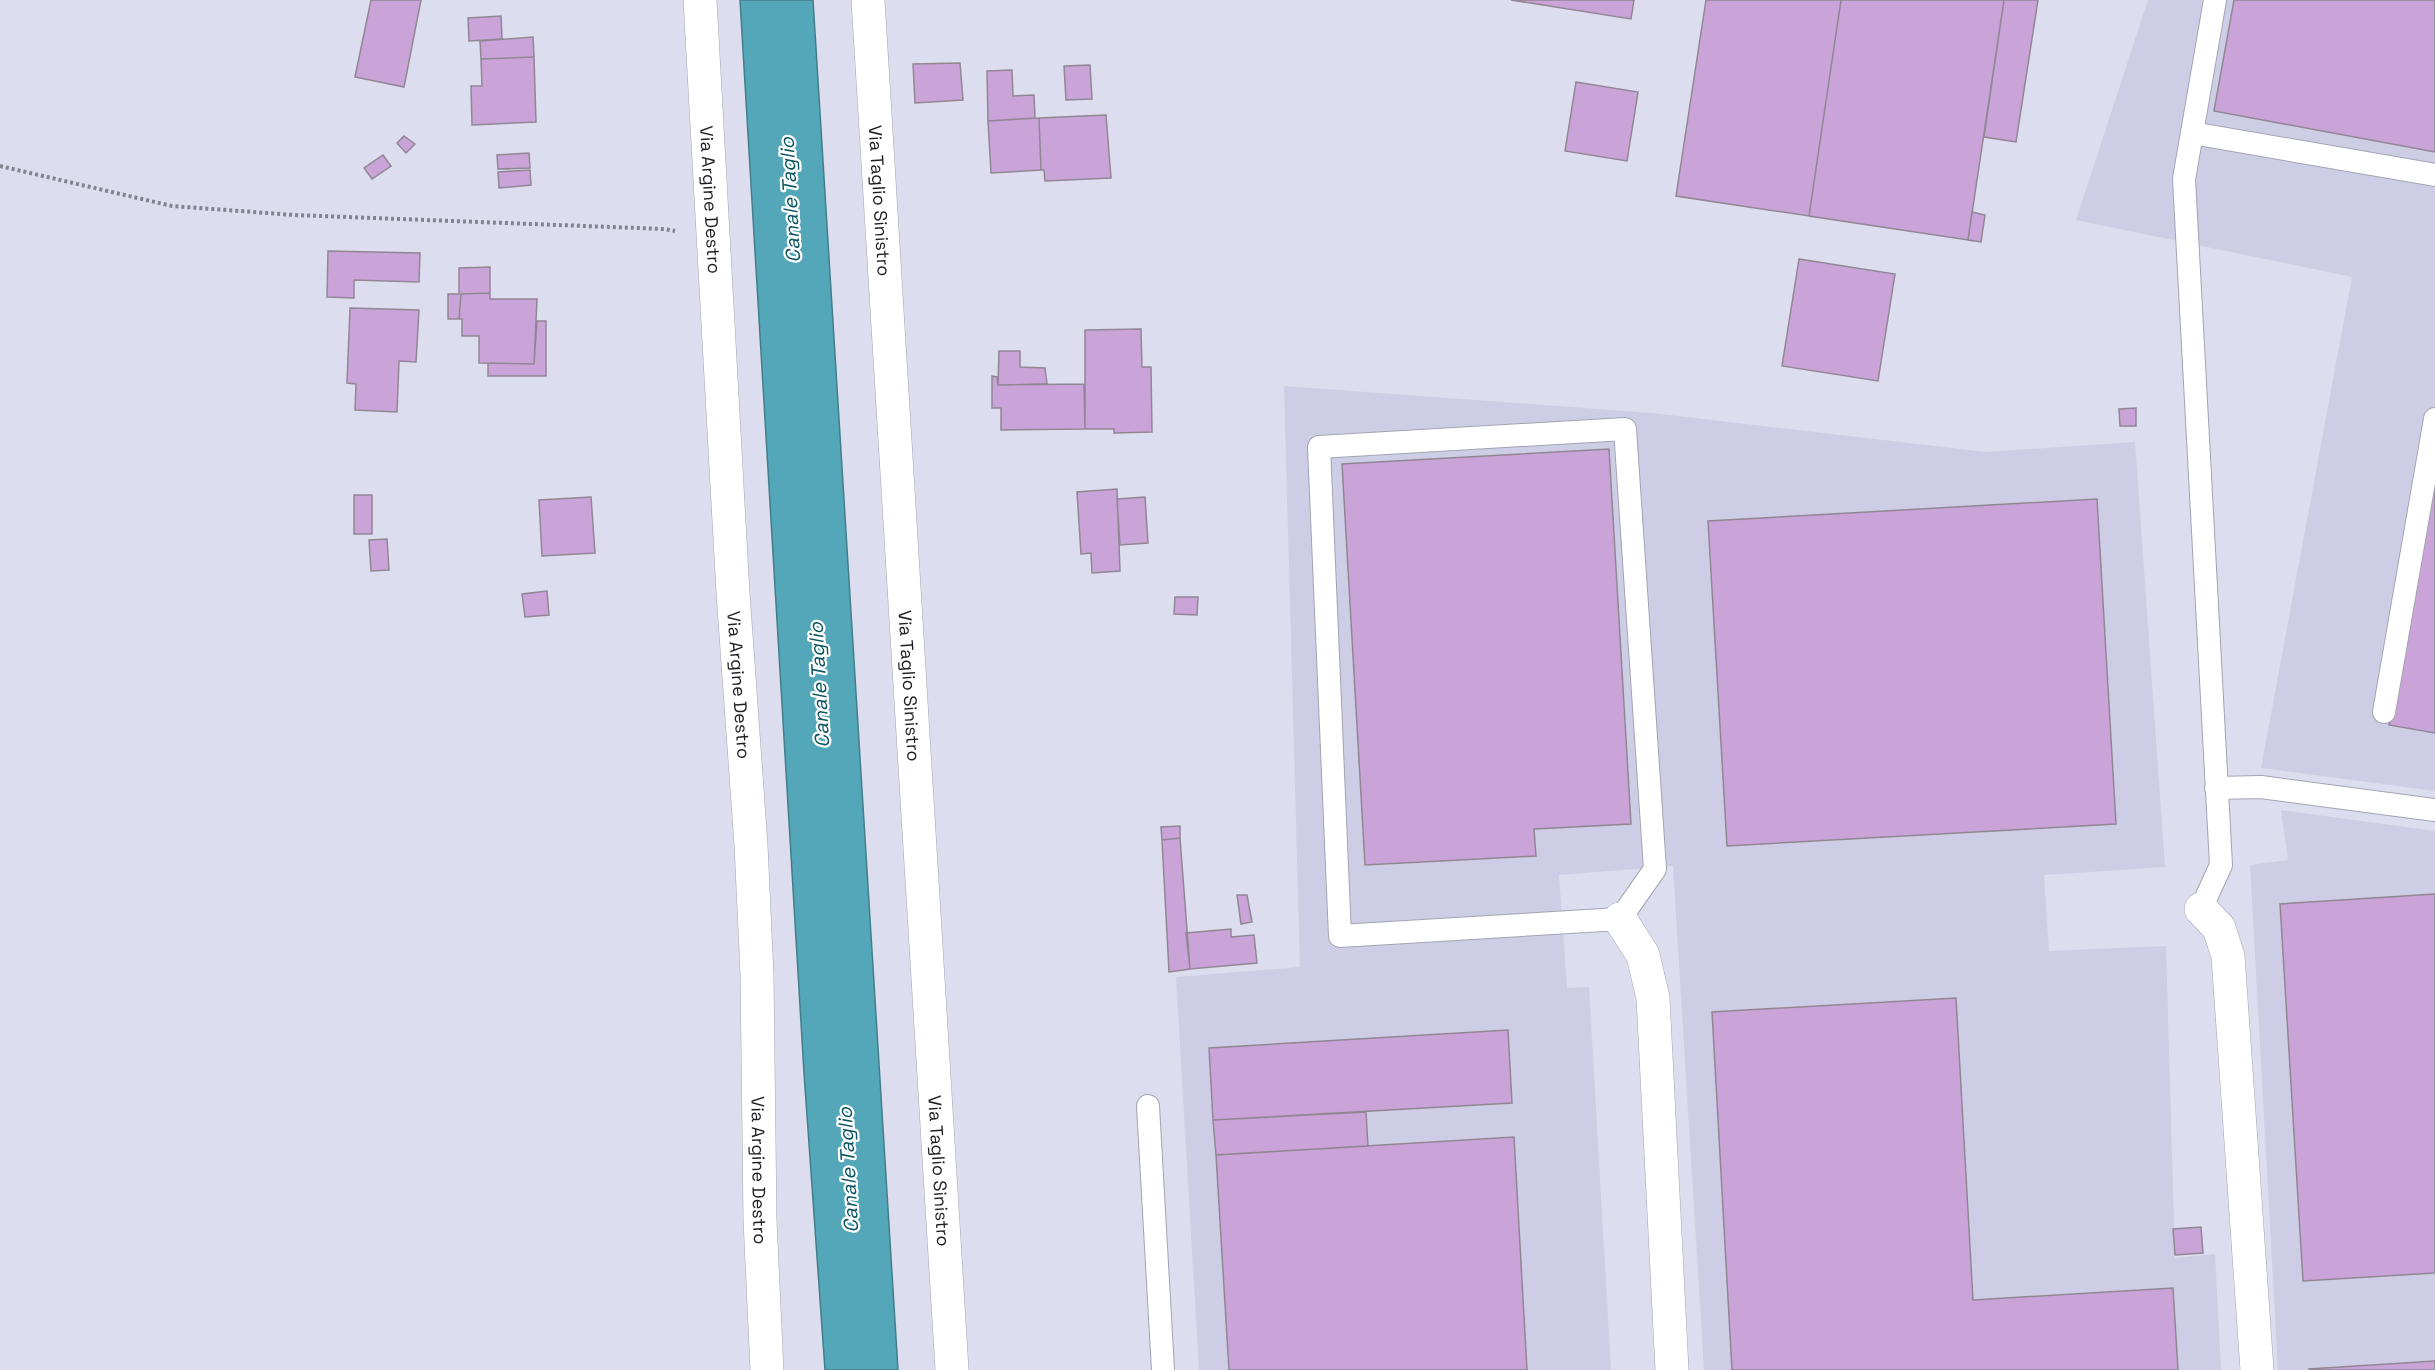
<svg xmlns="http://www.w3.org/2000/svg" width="2435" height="1370" font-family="'Space Grotesk',sans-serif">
  <rect width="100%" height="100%" fill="#dcddee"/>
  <path fill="#cdcee5" d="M2148,0h287v791l-174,-23 91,-491 -276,-57z
    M1284,386l368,27 334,39 149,-10 30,425 -121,8 5,76 117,-5 9,312 40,-4 6,116h-517l-31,-504 -114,9 8,113 22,-1 22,383h-412l-23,-393 124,-10z
    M2281,810l154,21v539h-157l-28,-505 38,-5z"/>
  <path fill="#54a7b9" stroke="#447e8c" stroke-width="1.5" d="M740,0h73l85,1370h-73l-21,-297z"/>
  <path fill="#caa3d8" stroke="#918794" stroke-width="1.5" d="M371,0h50l-17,87 -49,-10z
    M1511,0h123l-3,19z
    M1706,0h135l-32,216 -133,-20z
    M1841,0h163l-36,240 -159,-24z
    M2004,0h34l-22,142 -32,-5z
    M2234,0h201v152l-221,-41z
    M501,16l1,23 -33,2 -1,-23z
    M533,37l1,20 -53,2 -1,-18z
    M534,57l2,65 -64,3 -1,-39h11l-1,-27z
    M960,63l3,37 -48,3 -2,-39z
    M1090,65l2,34 -26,1 -2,-34z
    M1012,70l1,26 21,-1 1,23 -47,3 -1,-50z
    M1576,82l62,10 -11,69 -62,-10z
    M1106,115l5,63 -66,3 -1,-11h-3l-2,-52z
    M1039,118l2,52 -50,3 -3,-52z
    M404,136l11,8 -9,9 -9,-10z
    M529,153l1,15 -32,1 -1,-14z
    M383,155l8,11 -19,13 -8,-11z
    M530,170l1,15 -32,3 -1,-16z
    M1972,212l13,3 -4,27 -13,-2z
    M328,251l92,2 -1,29 -65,-2v18l-27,-1z
    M1799,259l96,15 -17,107 -96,-15z
    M490,267v26l-29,1 -2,25h-11v-25h11v-26z
    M490,293v6h47l-3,65 -55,-1v-27h-17v-17h-3l2,-25z
    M350,308l69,2 -3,52 -17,-1 -2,51 -42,-2 1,-26 -9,-1z
    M537,321h9v55h-58v-13l46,1z
    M1141,329l1,38h9l1,65 -38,1v-4h-29v-99z
    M999,351h21v16l25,1 2,16 -49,1z
    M992,376l5,1 1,8 86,-1 1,45 -84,1v-22h-9z
    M2136,408v18h-16l-1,-17z
    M1609,449l22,375 -97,5 2,27 -171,9 -23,-401z
    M2435,471v262l-46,-8z
    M1117,489l3,82 -28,2 -1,-20 -10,1 -4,-62z
    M354,495h18v39h-18z
    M591,497l4,56 -53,3 -3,-56z
    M1145,497l3,46 -28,2 -3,-46z
    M2097,499l19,325 -389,22 -19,-325z
    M387,539l2,31 -18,1 -2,-31z
    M547,591l2,24 -24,2 -3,-23z
    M1175,597h23l-1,18 -23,-1z
    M1180,826v12l-18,2 -1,-13z
    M1180,838l10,131 -21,3 -7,-132z
    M2435,894v379l-132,8 -23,-377z
    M1237,895h10l5,27 -11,2z
    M1231,929v8l23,-2 3,28 -67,6 -4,-36z
    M1956,998l17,302 200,-12 5,82h-446l-20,-358z
    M1508,1030l4,73 -299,17 -4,-72z
    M1366,1112l2,34 -152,9 -3,-35z
    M1514,1137l13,233h-298l-13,-215z
    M2201,1227l2,26 -28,2 -2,-26z
    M2435,1361v9h-126v-1z"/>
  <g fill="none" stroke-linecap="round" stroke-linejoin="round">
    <defs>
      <path id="lane" d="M2192,133l243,42
        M1625,429l30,440 -35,50 -280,17 -21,-489z
        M2384,712l51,-293
        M2216,788l45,-1 174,23
        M2201,909l20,-44 -37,-686 31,-179
        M1148,1106l15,264"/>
      <g id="street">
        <path id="s1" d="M700,0l33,593 18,252 6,130 3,245 7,150"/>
        <path d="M2201,909l18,19 9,28 29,414"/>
        <path d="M1620,919l23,36 10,43 19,372"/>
      </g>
      <g id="secondary">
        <path id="s2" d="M868,0l84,1370"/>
      </g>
    </defs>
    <use href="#lane" stroke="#a3a4b3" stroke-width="24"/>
    <use href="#street" stroke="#a3a4b3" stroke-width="34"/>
    <use href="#secondary" stroke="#a3a4b3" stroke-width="34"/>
    <path stroke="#83838f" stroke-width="4" stroke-dasharray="3 3" stroke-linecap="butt" d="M0,166l172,40 122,9 370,14 11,2"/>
    <use href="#lane" stroke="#fff" stroke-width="22"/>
    <use href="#street" stroke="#fff" stroke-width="33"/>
    <use href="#secondary" stroke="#fff" stroke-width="33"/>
  </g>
  <g text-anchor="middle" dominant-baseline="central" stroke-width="4.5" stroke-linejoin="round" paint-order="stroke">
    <g font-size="18" fill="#1d1d23" stroke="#fff">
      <text stroke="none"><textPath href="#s1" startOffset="200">Via Argine Destro</textPath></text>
      <text stroke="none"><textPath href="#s2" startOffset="201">Via Taglio Sinistro</textPath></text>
      <text stroke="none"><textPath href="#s1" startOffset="686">Via Argine Destro</textPath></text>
      <text stroke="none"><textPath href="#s2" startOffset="687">Via Taglio Sinistro</textPath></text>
      <text stroke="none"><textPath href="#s1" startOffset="1172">Via Argine Destro</textPath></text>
      <text stroke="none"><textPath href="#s2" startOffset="1173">Via Taglio Sinistro</textPath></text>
    </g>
    <g font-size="20" font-style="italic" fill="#0c5562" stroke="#fff">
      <text transform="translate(790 200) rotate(-93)">Canale Taglio</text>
      <text transform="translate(819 685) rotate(-93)">Canale Taglio</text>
      <text transform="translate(848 1170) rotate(-93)">Canale Taglio</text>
    </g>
  </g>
</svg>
